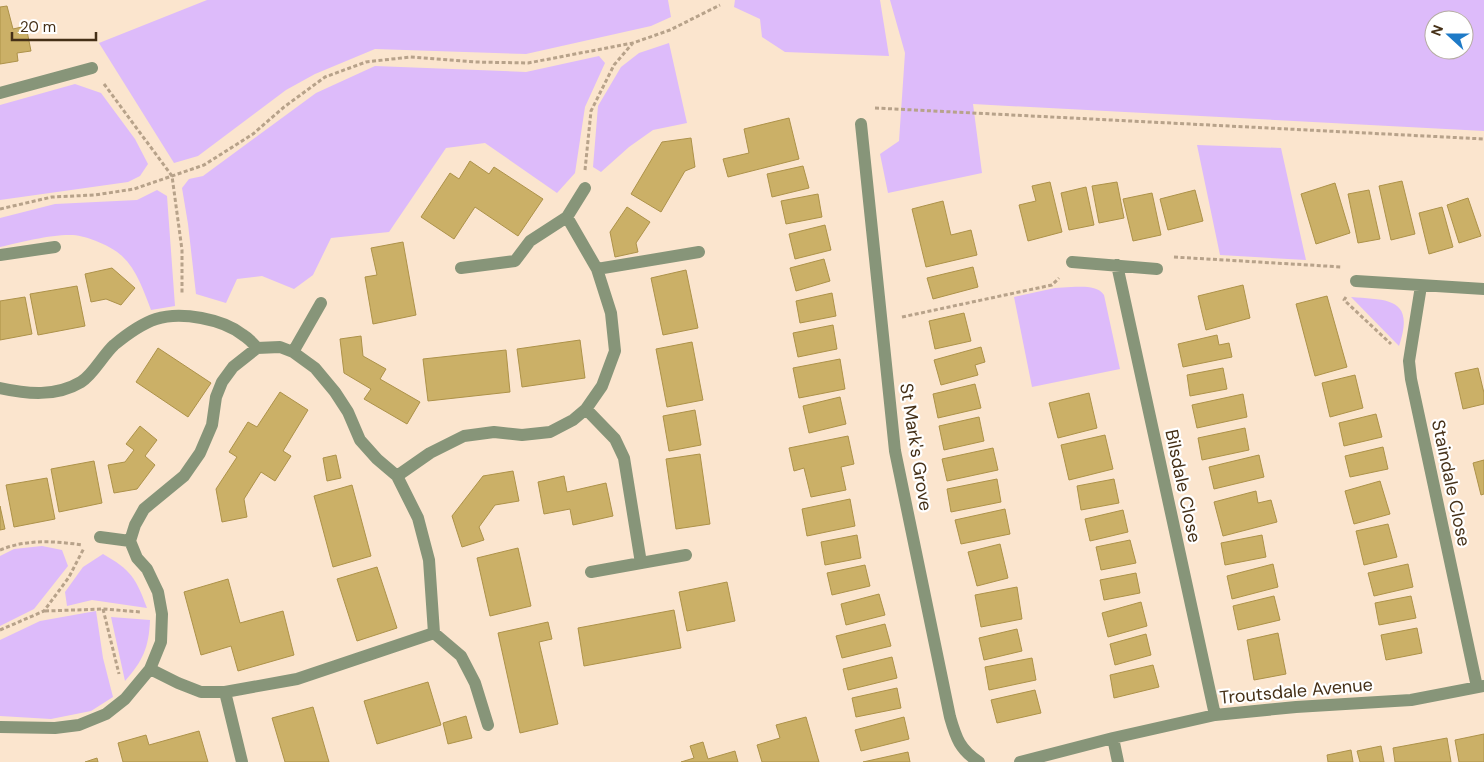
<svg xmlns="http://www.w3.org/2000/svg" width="1484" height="762" font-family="'DM Sans',sans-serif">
  <rect width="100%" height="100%" fill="#fbe5ce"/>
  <path fill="#ddbbfa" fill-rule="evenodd" d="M207,0h461l3,17 -20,9 -125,28 -151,-5 -60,25 -29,16 -88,66 -24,7 -75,-120z
    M735,0h145l9,56 -104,-4 -23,-15 -2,-18 -26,-12z
    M890,0h594v131l-511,-27 9,69 -94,20 -8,-39 19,-13 6,-88zM1434,20h30v30h-30z
    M669,43l18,80 -34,7 -24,17 -28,25 -8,-5 5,-61 23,-39 18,-14z
    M599,56l6,7 -20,44 -10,66 -18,20 -72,-50 -39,5 -57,84 -58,6 -18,37 -19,14 -32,-13 -25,3 -11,24 -30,-9 -8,-70 -6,-36 7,-9 14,-3 113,-83 59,-27 151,6z
    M75,84l26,9 34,46 13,25 -8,12 -12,6 -128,18v-95z
    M1197,145l84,3 25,112 -86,-5z
    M157,190l10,6 8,110 -24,4c-7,-18 -14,-40 -29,-54 -10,-10 -35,-20 -49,-21 -20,-1 -53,7 -73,12v-29l55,-14 82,-4z
    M1071,287c11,0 26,-2 33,8l16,74 -88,18 -18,-90 41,-9z
    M1351,297c38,3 64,1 48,49z
    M42,546l20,4 6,16 -34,43 -34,17v-70l14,-7z
    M103,554c28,16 33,24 44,54l-55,-8 -25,6 -2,-14 18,-25z
    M96,611l7,47 10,39 -22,14 -40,8 -51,-3v-76l40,-19z
    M111,617l39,3c-1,27 -7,41 -25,61z"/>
  <path fill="#cbb067" stroke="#ad9249" d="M7,6l6,23 13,-3 5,25 -14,2 1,8 -18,3v-57z
    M789,118l10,41 -71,18 -5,-18 26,-6 -5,-24z
    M691,138l4,29 -10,4 -24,41 -30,-18 31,-52z
    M470,161l19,13 5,-7 49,32 -25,37 -43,-29 -21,32 -33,-22 29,-44 9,6z
    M803,166l6,22 -37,9 -5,-23z
    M1402,181l13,53 -24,6 -12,-54z
    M1050,182l12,50 -34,9 -9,-36 17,-4 -4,-15z
    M1117,182l7,36 -25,5 -7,-37z
    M1335,183l15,50 -34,11 -15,-50z
    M1086,187l8,38 -25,5 -8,-37z
    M1195,190l8,31 -35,9 -8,-31z
    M1369,190l11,49 -22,4 -10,-49z
    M1152,193l9,42 -28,6 -10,-42z
    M818,194l4,23 -36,7 -5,-23z
    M1468,198l13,38 -22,7 -12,-38z
    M943,201l8,34 20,-5 6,25 -51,12 -14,-58z
    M627,207l23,15 -14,21 2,9 -23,5 -5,-25z
    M1442,207l11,40 -24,7 -10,-41z
    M825,225l6,25 -36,9 -6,-25z
    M403,242l13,73 -43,9 -8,-47 12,-2 -6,-27z
    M824,259l6,22 -34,10 -6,-23z
    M973,267l5,20 -45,12 -6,-21z
    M112,268l23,20 -14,17 -15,-6 -15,3 -6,-28z
    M686,270l12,58 -35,7 -12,-57z
    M1243,285l7,33 -44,12 -8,-34z
    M77,286l8,40 -47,9 -8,-41z
    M832,293l4,23 -36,7 -4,-22z
    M1327,296l20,71 -32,9 -19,-72z
    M25,297l7,37 -32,6v-39z
    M964,313l7,28 -36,8 -6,-28z
    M833,325l4,24 -39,8 -5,-24z
    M1217,335l2,10 10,-2 3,14 -49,10 -5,-23z
    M361,336l2,20 23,13 -6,10 40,23 -13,22 -43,-25 7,-10 -27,-16 -4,-34z
    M580,340l5,38 -63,9 -5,-38z
    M692,342l11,58 -36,7 -11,-58z
    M981,347l4,15 -10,3 3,10 -37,10 -7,-25z
    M158,348l53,35 -23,34 -52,-35z
    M506,350l4,42 -82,9 -5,-42z
    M840,359l5,30 -46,9 -6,-30z
    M1223,368l4,21 -37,7 -3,-21z
    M1478,368l6,25v11l-21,5 -8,-36z
    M1355,375l8,33 -33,9 -8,-34z
    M975,384l6,24 -43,10 -5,-24z
    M280,392l28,18 -25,41 8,5 -16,25 -14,-9 -17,27 3,18 -25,5 -6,-33 21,-32 -8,-5 19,-30 9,5z
    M1089,393l8,35 -39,10 -9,-35z
    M1243,394l4,23 -50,11 -5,-23z
    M840,397l6,27 -37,9 -6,-27z
    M695,410l6,35 -32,6 -6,-35z
    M1376,414l6,23 -38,9 -5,-23z
    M979,417l5,24 -40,9 -5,-24z
    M140,426l17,14 -12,16 10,9 -18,24 -23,4 -6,-28 17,-3 9,-12 -8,-6z
    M1245,428l4,22 -47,10 -4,-22z
    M1105,435l8,34 -44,11 -8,-35z
    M848,436l6,28 -13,3 5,23 -35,7 -7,-29 -10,3 -5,-23z
    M1383,447l5,22 -38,8 -5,-21z
    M993,448l5,22 -51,11 -5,-22z
    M700,454l10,70 -34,5 -10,-70z
    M336,455l5,23 -14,3 -4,-23z
    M1259,455l5,22 -50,12 -5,-22z
    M1484,460v34l-3,1 -8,-32z
    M94,461l8,42 -43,9 -8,-43z
    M513,471l6,30 -24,4 -16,22 5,13 -22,7 -10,-31 31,-40z
    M564,476l3,16 39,-9 7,33 -40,9 -3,-16 -26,5 -6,-32z
    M47,478l8,41 -41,8 -8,-42z
    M997,479l4,23 -50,10 -4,-23z
    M1114,479l5,24 -38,7 -4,-24z
    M1380,481l10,33 -36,10 -9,-33z
    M352,485l19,71 -38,11 -19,-71z
    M1256,491l2,12 13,-3 6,22 -54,14 -9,-34z
    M850,499l5,27 -48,10 -5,-27z
    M0,506l5,23 -5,1z
    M1005,509l5,25 -49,10 -6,-24z
    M1123,510l5,22 -38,9 -5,-22z
    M1388,524l9,33 -33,8 -8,-34z
    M857,535l4,23 -36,7 -4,-23z
    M1262,535l4,22 -41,8 -4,-22z
    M1130,540l6,23 -35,7 -5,-23z
    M1000,544l8,34 -31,8 -9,-34z
    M518,548l13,58 -41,10 -13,-58z
    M1273,564l5,23 -46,12 -5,-23z
    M1408,564l5,23 -39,9 -6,-23z
    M865,565l5,21 -38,9 -5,-22z
    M377,567l20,61 -40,13 -20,-62z
    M1136,573l4,20 -36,7 -4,-20z
    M228,579l12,44 43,-12 11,44 -56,16 -7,-25 -30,9 -17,-63z
    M727,582l8,39 -48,10 -8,-39z
    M1017,587l5,32 -41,8 -6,-32z
    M879,594l6,21 -39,10 -5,-21z
    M1274,596l6,24 -42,10 -5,-24z
    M1411,596l5,22 -37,7 -4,-22z
    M1141,602l6,24 -39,11 -6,-24z
    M674,610l7,38 -97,18 -6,-38z
    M548,622l4,17 -13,3 19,82 -38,9 -22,-100z
    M885,624l6,22 -49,12 -6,-22z
    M1417,628l5,25 -36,7 -5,-25z
    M1017,629l5,22 -38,9 -5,-22z
    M1278,633l8,41 -32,6 -7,-40z
    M1146,634l5,21 -36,10 -5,-21z
    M892,657l5,21 -49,12 -5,-21z
    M1032,658l4,22 -47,10 -4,-23z
    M1153,665l6,22 -45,11 -4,-23z
    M428,682l13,43 -64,19 -13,-43z
    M897,688l4,20 -45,9 -4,-19z
    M1035,690l6,23 -44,10 -6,-23z
    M313,707l16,55h-44l-13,-44z
    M466,716l6,22 -24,6 -5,-21z
    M806,717l13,45h-57l-5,-17 23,-7 -4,-13z
    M904,717l5,22 -48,12 -6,-21z
    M199,731l9,31h-85l-5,-19 28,-8 3,10z
    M1484,734v28h-25l-4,-22z
    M1447,738l4,24h-56l-2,-14z
    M703,742l5,17 27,-8 3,11h-57l13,-4 -4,-12z
    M1381,746l3,16h-24l-3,-11z
    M1351,750l2,12h-25l-1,-7z
    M908,752l2,10h-47z
    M97,758l1,4h-13z"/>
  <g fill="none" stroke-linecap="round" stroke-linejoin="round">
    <path stroke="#b7a28a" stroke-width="3" stroke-dasharray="4 2.5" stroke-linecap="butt" d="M104,84l68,92 10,74v45
      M875,108l609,31
      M585,170l6,-59 23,-46 18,-21
      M0,209l52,-12 43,-2 39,-6 70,-24 49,-31 31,-27 41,-30 41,-15 44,-5 65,5 53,1 105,-20 37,-13 50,-25
      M1174,257l168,10
      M1346,297l-2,3 47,44
      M902,317l150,-32 7,-7
      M0,550c27,-11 54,-9 83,-5
      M103,609l16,65
      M45,611l58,-2 38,3
      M0,630l44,-19 25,-34 15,-29"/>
    <path stroke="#879579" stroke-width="12" d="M0,93l92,-25
      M861,124l34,327 55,266c6,21 10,33 29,45
      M0,255l55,-8
      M1072,262l85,7
      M1117,265l98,450
      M461,268l54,-7 15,-20 37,-24 18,-29
      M597,269l102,-17
      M1356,281l128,8
      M1421,286l-12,75 2,18 66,308
      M293,352l28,-49
      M0,388c27,6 56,9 81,-6 12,-7 22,-27 33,-37 12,-10 27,-21 42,-26 25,-8 67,0 87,16 5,3 10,8 14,13l23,-1 13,5 22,16 20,24 13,20 12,28 17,19 20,17 21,42 11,42 5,73 27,23 14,27 13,42
      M586,409l29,30 9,19 17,105 -50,9
      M397,476l33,-23 34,-17 30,-4 28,3 28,-3 23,-12 13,-11 16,-23 13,-35 -4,-38 -14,-44 -30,-52
      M100,537l30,4
      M641,563l45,-8
      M150,669l28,14 23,9h24l72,-13 137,-46
      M225,692l17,70
      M0,727l55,1 24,-3 27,-11 19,-15 25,-30 11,-27 1,-28 -4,-22 -11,-23 -10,-11 -7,-17 5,-16 9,-16 40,-33 16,-23 12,-28 4,-28 6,-15 11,-15 24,-19
      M1113,738l5,24
      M1020,762l93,-24 102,-23 81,-8 115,-7 73,-14"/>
  </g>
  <g text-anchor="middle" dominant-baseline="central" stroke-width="4.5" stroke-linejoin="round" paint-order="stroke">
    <g font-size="18" fill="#453017" stroke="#fff">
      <text transform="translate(916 447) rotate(81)">St Mark's Grove</text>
      <text transform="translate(1451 483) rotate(78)">Staindale Close</text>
      <text transform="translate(1183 486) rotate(78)">Bilsdale Close</text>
      <text transform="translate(1296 691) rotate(-5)">Troutsdale Avenue</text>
    </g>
  </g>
  <g transform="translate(1449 35) rotate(291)"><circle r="24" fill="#ffffff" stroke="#b5aca2"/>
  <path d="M0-4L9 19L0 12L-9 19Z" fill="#1e7ac7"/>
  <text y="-8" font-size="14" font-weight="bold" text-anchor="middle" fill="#453017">N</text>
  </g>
  <path d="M12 32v8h84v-8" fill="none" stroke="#453017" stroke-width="2.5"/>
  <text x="20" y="32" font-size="15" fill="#453017" stroke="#ffffff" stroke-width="4" paint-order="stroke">20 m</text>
</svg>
